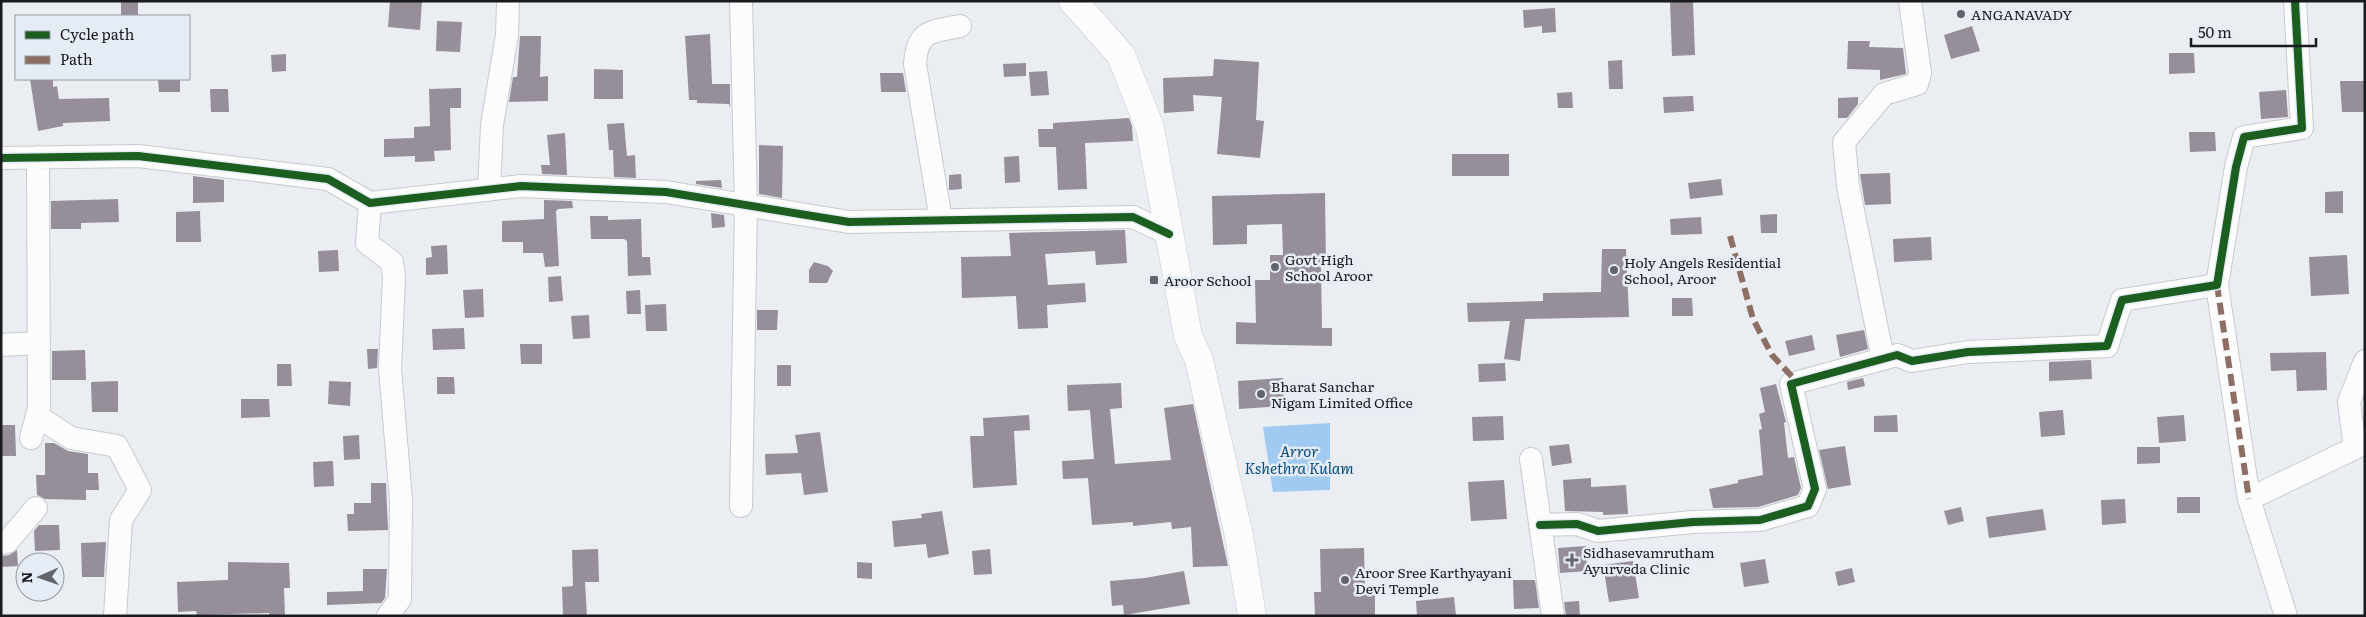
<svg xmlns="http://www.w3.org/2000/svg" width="2366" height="617" font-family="Literata,serif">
  <rect width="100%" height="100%" fill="#eaedf2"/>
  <path fill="#a1caf1" d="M1330,423v67l-57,2 -10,-65z"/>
  <path fill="#968e99" d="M121,1h17v15h-17z
    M390,1h32l-2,29 -32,-3z
    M1670,1h23l2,54 -23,1z
    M1555,8l1,24 -14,1v-7l-18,2 -1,-18z
    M437,21l25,1 -2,30 -24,-1z
    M1972,26l8,25 -29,8 -7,-24z
    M710,34l2,50h18v24l-1,-4 -32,-1v-3h-8l-4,-64z
    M520,36h21l-1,41 8,-1v25l-39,1 4,-25h4z
    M1848,41h22l-1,6 34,1 3,26 -26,6v-10l-33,-1z
    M2169,53h25l1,20 -26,1z
    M286,54v17l-14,1 -1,-17z
    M1214,59l45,3 -3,58 8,1 -4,37 -43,-4 5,-57 -29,-2 1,16 -30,2 -1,-35 50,-2z
    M1622,60l1,29h-14l-1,-28z
    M1026,63v13l-22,1 -1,-13z
    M594,69l29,1v29h-29z
    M1047,71l2,24 -18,1 -2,-24z
    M880,73h23l3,19h-25z
    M30,79h23v8l4,-1 2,13 50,-1 1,23 -47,2v3l-25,5z
    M158,79h22v13h-21z
    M2340,81h25v31h-23z
    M461,88v20h-11l1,42 -17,1 1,10 -20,1v-6l-31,1v-18l30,-1v-11l16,-1 -1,-37z
    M210,89h18l1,23h-18z
    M2286,90l2,27 -27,2 -2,-27z
    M1572,92l1,16h-15l-1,-15z
    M1693,96l1,15 -30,2 -1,-16z
    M1858,97v7l-11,14h-9v-20z
    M1129,118l3,8 1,15 -48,2 2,46 -29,1 -2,-43h-17l-1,-18h15v-6z
    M624,123l3,33 8,-1 1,23 -22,-1 -1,-27h-4l-2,-26z
    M2189,132h26l1,19 -26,1z
    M565,133l2,42 -25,-1 -1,-9h9l-3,-30z
    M759,145l24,1 -1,52 -23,-4z
    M1452,154h57v22h-57z
    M1019,156l1,26 -15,1 -1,-26z
    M1890,173l1,31 -26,1 -5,-31z
    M961,174l1,15 -13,1v-15z
    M193,176l31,4v22l-31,1z
    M1721,179l2,16 -33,4 -2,-16z
    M721,180l1,8 -26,-4v-3z
    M2343,191v22h-18v-21z
    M1325,193l1,74h-5l1,61h10v18l-96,-2v-22l20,1 -1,-43h15v-25h13l-1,-31 -35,1v19l-34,1 -1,-49z
    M118,199l1,23 -38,1v6h-30v-28z
    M544,200l28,1 1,7 -15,1 -2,2 3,55 -14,1 -2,-14h-20v-11h-21v-21l42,-2z
    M200,211l1,31h-25v-30z
    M711,213l13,2 1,12 -13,1z
    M1777,214v19h-16l-1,-18z
    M590,216h18v4l33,-1 1,38h8l1,18 -23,1 -1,-35 -3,-2h-33z
    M1701,217l1,17 -31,1 -1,-16z
    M1125,230l2,33 -31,2 -1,-14 -50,3 3,31 37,-2 1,19 -39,3 1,23 -30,1 -2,-33 -54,2 -1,-41 50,-1 -2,-23z
    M1931,237l1,23 -38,2 -1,-23z
    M447,245l1,29 -22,1v-17l6,-1 -1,-11z
    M1602,249h24l3,68 -104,2 -5,42 -16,-2 6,-38 -42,1 -1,-19 76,-2v-8l58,-1z
    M338,250l1,21 -20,1 -1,-21z
    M2347,255l2,39 -38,2 -2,-39z
    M814,262l14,4 5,5 -6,12h-18v-13z
    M561,276l2,25 -14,1 -1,-25z
    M483,289l1,28 -19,1 -2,-28z
    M640,290l1,24h-14l-1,-23z
    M1672,298h20l1,18h-21z
    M666,304l1,27h-21l-1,-26z
    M757,310h21l-1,20h-20z
    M589,315l1,23 -17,1 -2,-23z
    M464,328l1,21 -32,1 -1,-21z
    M1864,330l4,19 -28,8 -4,-22z
    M1812,335l3,15 -26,6 -4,-15z
    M520,344h22v20h-21z
    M367,349h11l-1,19 -9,1z
    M85,350l1,30h-34v-29z
    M2326,352l1,38 -30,1 -1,-21 -25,1 -1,-18z
    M2091,360l1,19 -43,2v-19z
    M1505,363l1,18 -27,1 -1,-18z
    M277,364h14l1,22h-15z
    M777,365h14v21h-14z
    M437,377h17l1,17h-18z
    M1283,378l1,28 -45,3 -1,-28z
    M1863,378l2,8 -17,4 -1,-8z
    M118,381v31h-26l-1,-30z
    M329,381l22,1 -1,24 -22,-2z
    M1121,383l1,25 -12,1 5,55 56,-4 -7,-52 29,-4 35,162 -35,1 -2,-40 -19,2 -1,-7 -38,4v-4l-41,3 -4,-47 -25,1 -1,-18 32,-2 -4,-49 -22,1 -1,-26z
    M1776,384l10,38 -2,1 4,35 6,-1 7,31 -3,7 -40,12 -45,1 -4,-19 29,-6v-3l25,-5 -4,-45 3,-1 -3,-15 6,-2 -5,-24z
    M241,399h28l1,18 -29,1z
    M2063,410l2,25 -24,2 -2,-25z
    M1029,415l1,15 -16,1 3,54 -44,3 -3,-52h14l-1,-18z
    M1897,415l1,17h-24v-16z
    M2184,415l2,26 -27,2 -2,-26z
    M1503,416l1,24 -31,1 -1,-24z
    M1,425h14l1,31h-15z
    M820,432l8,60 -24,3 -3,-22 -35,2 -1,-21 33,-1 -3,-18z
    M359,435l1,24 -16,1 -1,-24z
    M45,443h9l14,8 20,3v19h10l1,17h-13v10l-41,-1 -8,-4 -1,-20h9z
    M1569,444l3,19 -20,3 -3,-20z
    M1845,446l6,39 -23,4 -9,-39z
    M2137,447h23v16l-23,1z
    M333,461l1,25 -20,1 -1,-25z
    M1591,478v9l35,-2 2,29 -25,1v-3l-38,-1 -2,-31z
    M1504,480l3,39 -36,2 -3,-39z
    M371,483h15l2,47 -40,1 -1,-17h7v-11h17z
    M2177,497h23v16h-23z
    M2125,499l1,24 -24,2 -1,-25z
    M1961,507l3,14 -16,4 -4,-14z
    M2043,509l3,21 -57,8 -3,-21z
    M942,511l7,43 -21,4 -2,-14 -32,3 -2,-26 30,-3 -1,-4z
    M39,525h20l1,25 -25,1 -1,-20z
    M106,542l-2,35h-22l-1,-34z
    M1586,546l1,25 -27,2 -2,-25z
    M1364,548l1,42h10v26h-60l-1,-24h7l-1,-43z
    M598,549l1,33h-14l2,34h-24l-1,-29 11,-1 -1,-36z
    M990,549l2,25 -18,1 -2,-24z
    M17,550l1,16 -17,1v-11l8,-1z
    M1765,559l4,24 -25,4 -4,-24z
    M1633,561l6,37 -30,4 -6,-37z
    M228,562l61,1 1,25h-6l1,28h-16v-3l-72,2 -1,-4 -18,1 -1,-30 51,-2z
    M857,562l15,1v16l-15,-1z
    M1852,568l3,14 -17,4 -3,-14z
    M363,569h24l-2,29 -4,5 -54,2v-13l36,-1z
    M1184,571l6,33 -66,11 -1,-10 -11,1 -2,-25 35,-3z
    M1513,580h22l4,28 -25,1z
    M1454,597l2,19h-39l-1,-15z
    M1579,601l1,15h-14l-2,-14z"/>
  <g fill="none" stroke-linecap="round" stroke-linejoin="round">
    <defs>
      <path id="minor" d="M741,1l5,204 -5,301
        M1,158l137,-2 190,23 42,24 151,-17 145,6 183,30 284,-5 36,17
        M489,190l3,-65 15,-90 1,-34
        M370,203l-3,40 25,19 2,15 -4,92 11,131 -1,99 -12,17
        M941,220l-26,-156c2,-34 16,-32 45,-38
        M2217,285l32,214
        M1,345l38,-2
        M1883,359l-35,-173 -4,-44 40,-48 33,-10 3,-11 -10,-72
        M37,416l34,22 46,8 23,44 -19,30 -6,96
        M31,438l8,-30 -1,-251
        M1531,459l22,157
        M1540,525l37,-1 21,7 95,-9 67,-2 48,-14 7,-17 -24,-105 106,-29 15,6 56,-9 139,-6 15,-46 95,-15 19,-118 8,-30 58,-9 -7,-127
        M1,543l6,-1 29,-34
        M2286,616l-37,-117 106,-51 -6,-46 16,-41"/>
      <path id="major" d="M1073,1l48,54 29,73 38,208 11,24 40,176 13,80"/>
    </defs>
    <use href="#minor" stroke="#c7cace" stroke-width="24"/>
    <use href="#major" stroke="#c7cace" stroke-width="29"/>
    <use href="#minor" stroke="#fcfcfd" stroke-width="22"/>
    <use href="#major" stroke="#fcfcfd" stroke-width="28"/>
    <path stroke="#8d6e63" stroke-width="6" stroke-dasharray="12 6" stroke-linecap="butt" d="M1730,236l23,83 19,36 25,27
      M2217,285l32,214"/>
    <defs>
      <path id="cycleway" d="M1,158l137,-2 190,23 42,24 151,-17 145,6 183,30 284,-5 36,17
        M1540,525l37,-1 21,7 95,-9 67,-2 48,-14 7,-17 -24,-105 106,-29 15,6 56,-9 139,-6 15,-46 95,-15 19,-118 8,-30 58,-9 -7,-127"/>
    </defs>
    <use href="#cycleway" stroke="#e6ecf6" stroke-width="11"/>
    <use href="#cycleway" stroke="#1b5e20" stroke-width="8"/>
  </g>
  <g fill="#626469" stroke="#e6ecf6" stroke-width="2">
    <circle cx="1961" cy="14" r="5"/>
    <circle cx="1275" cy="267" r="5"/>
    <circle cx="1614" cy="270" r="5"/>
    <rect x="1149" y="275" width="10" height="10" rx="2.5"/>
    <circle cx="1261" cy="394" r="5"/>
    <path d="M1569.5 552.5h5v5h5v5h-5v5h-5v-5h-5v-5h5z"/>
    <circle cx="1345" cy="580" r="5"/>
  </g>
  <g text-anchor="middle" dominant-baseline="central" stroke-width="5" stroke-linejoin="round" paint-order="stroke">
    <g font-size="14" fill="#191b1f" stroke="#e6ecf6" text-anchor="start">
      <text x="1971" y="14">ANGANAVADY</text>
      <text x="1285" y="259">Govt High<tspan x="1285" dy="16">School Aroor</tspan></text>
      <text x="1624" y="262">Holy Angels Residential<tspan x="1624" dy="16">School, Aroor</tspan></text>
      <text x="1164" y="280">Aroor School</text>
      <text x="1271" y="386">Bharat Sanchar<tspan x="1271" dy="16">Nigam Limited Office</tspan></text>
      <text x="1583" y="552">Sidhasevamrutham<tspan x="1583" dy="16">Ayurveda Clinic</tspan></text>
      <text x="1355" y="572">Aroor Sree Karthyayani<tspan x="1355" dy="16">Devi Temple</tspan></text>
    </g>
    <g font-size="15" font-style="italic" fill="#094d7d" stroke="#e6ecf6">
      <text x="1299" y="450">Arror<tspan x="1299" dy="17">Kshethra Kulam</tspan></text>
    </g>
  </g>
  <rect width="2366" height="617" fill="none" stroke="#191b1f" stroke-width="5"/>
  <rect x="15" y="15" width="175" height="65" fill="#e6ecf6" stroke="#9498a0"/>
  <rect x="25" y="31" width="25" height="8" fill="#1b5e20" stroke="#9498a0"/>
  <text x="60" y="40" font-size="15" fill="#191b1f">Cycle path</text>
  <rect x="25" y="56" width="25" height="8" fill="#8d6e63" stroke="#9498a0"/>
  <text x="60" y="65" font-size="15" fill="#191b1f">Path</text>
  <g transform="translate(40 577) rotate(268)"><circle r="24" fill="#e6ecf6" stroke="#9498a0"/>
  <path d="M0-4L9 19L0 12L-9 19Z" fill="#626469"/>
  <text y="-8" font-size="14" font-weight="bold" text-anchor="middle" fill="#191b1f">N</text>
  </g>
  <path d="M2191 38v8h125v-8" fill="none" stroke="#191b1f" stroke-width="2.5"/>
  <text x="2198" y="38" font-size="15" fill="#191b1f" stroke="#e6ecf6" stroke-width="4" paint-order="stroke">50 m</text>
</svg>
